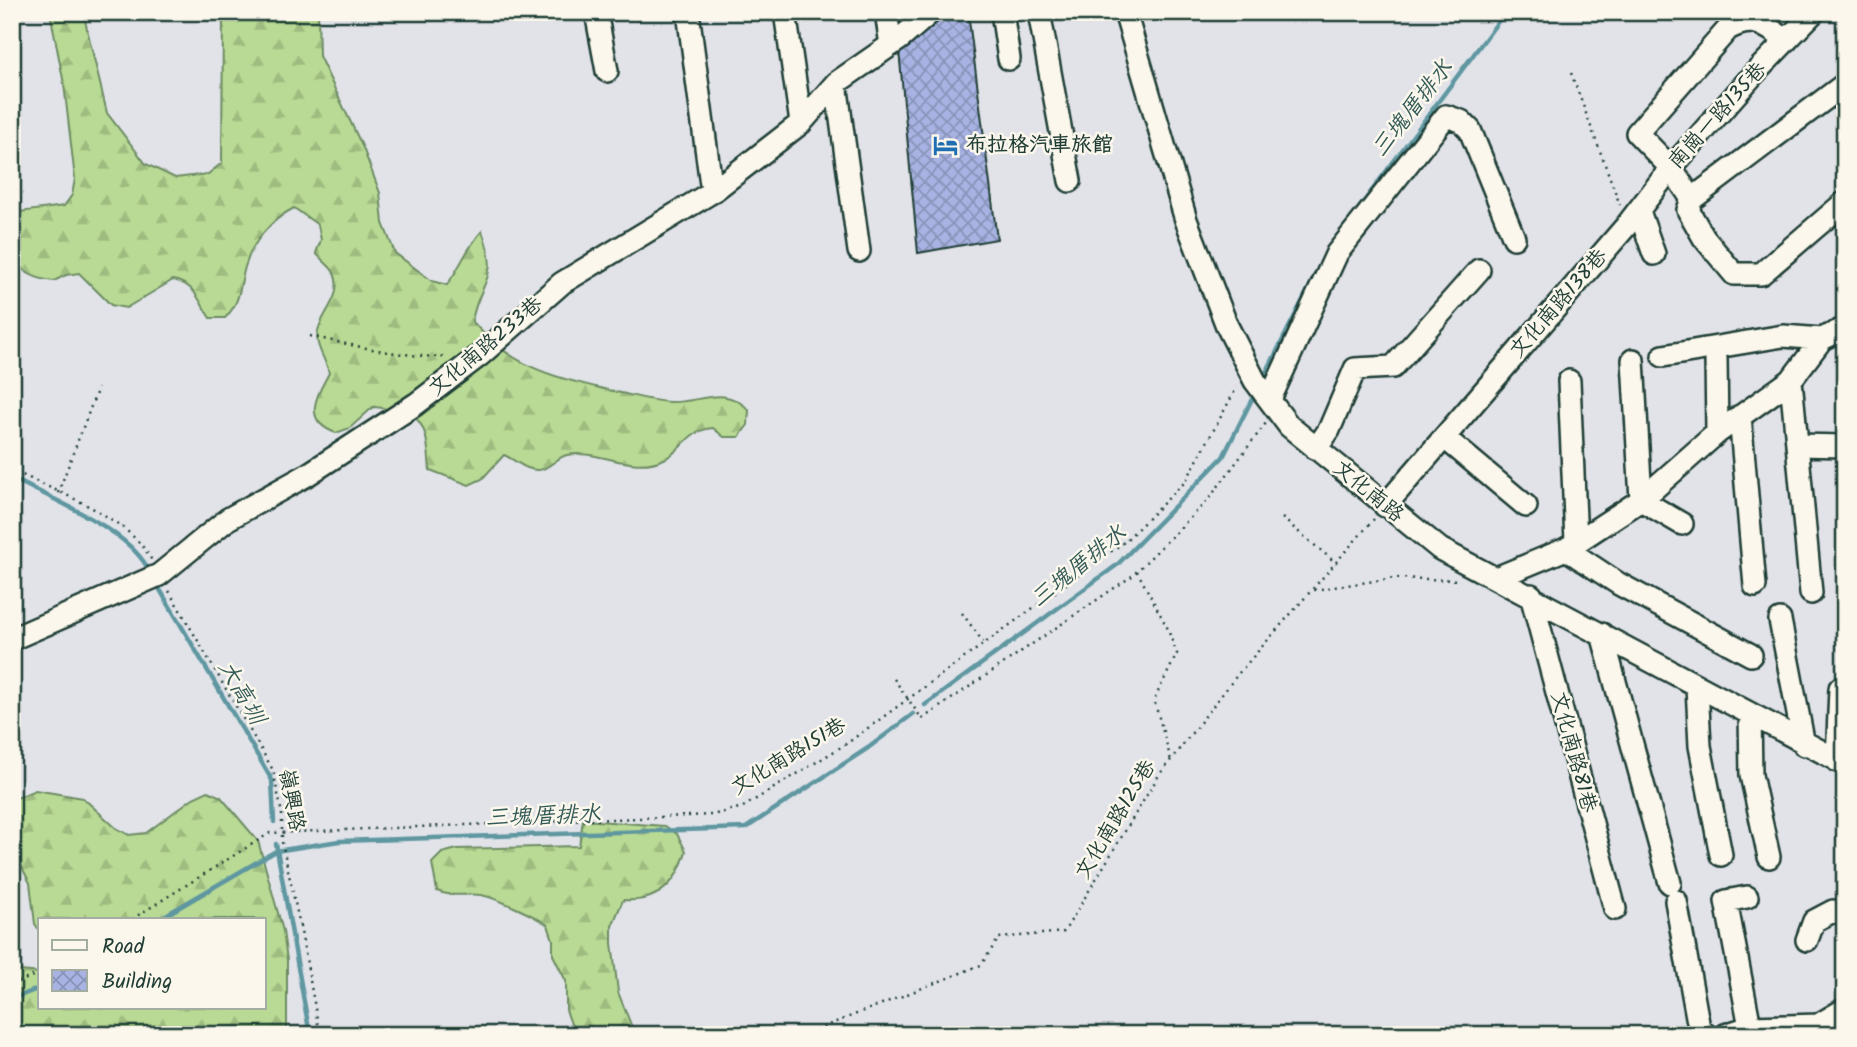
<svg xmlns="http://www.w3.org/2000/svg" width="1857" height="1047" font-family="Kalam,'LXGW WenKai TC',sans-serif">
  <defs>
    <pattern id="forest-firs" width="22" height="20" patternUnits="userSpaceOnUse" patternTransform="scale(1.75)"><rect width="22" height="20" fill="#b9da94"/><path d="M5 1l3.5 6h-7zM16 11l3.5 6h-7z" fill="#9fbc80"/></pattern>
    <pattern id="building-cross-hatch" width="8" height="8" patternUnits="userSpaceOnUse" patternTransform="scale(1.75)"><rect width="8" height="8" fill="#a8b3e3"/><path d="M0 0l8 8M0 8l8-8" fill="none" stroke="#8893b9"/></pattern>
  </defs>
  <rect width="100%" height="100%" fill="#e2e3e9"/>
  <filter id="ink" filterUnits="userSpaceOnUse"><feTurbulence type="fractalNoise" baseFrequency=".0143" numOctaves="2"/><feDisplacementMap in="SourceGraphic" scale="14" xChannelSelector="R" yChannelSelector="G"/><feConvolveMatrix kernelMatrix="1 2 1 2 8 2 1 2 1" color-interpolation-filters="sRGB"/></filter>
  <g filter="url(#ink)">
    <path fill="url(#forest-firs)" stroke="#6c8c64" stroke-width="2" d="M50,12h33l24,101 39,51 29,14 33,-4 14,-11 1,-151h95l1,44 44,92 17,45 3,30 12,30 37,28 15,4c13,-18 21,-39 35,-54 19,50 -2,47 -10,90 41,48 83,56 140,70 20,4 37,10 58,11 32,1 53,-18 79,8l-1,15 -9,12h-15l-11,-9c-28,3 -29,22 -49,31 -32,15 -65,-10 -97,-4 -10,2 -18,14 -28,15 -13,1 -23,-10 -35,-15l-22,24 -13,6 -39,-15c-2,-16 -1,-48 -20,-55 -3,-1 -7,0 -11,-2 -10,-2 -14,-6 -26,-6l-23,21 -14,5c-34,-12 -20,-36 -7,-60 -3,-14 -15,-28 -11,-42 4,-19 26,-35 16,-58 -2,-6 -14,-14 -18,-20l5,-13 -3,-15 -24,-17c-23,12 -42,34 -49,59 -6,21 -4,35 -20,51h-15c-12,-18 -14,-33 -37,-38l-47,28 -15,-3 -32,-32 -13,2 -12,6c-46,-5 -42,-31 -42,-68l52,-7 8,-11 3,-16 -11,-95z
      M35,790l48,8 33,30 13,7 17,-2 47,-35 15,-7 13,6 37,44 25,90 4,29v75h-275v-70l9,6 19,2v34h224v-88h-224v12l-5,-7 -5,-41 -18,-35v-48z
      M583,820l82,6 12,8 9,17c-9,33 -28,52 -63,49l-11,26v17l6,49 17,43h-60l-9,-25v-29l-13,-26v-15l-5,-15c-13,-9 -51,-27 -67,-30 -16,-2 -28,3 -44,-4l-5,-28 10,-10 15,-4 122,-3z"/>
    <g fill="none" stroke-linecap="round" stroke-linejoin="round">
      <path stroke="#5f97a1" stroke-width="4.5" d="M1341,232l159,-213 10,-7
        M1265,375l50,-99
        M12,478c41,22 112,49 135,89
        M159,588l113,192 2,42
        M925,705l192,-140 106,-108 30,-60
        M276,844l34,191
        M159,919l117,-68 63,-10 407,-13 122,-80 45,-34
        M12,999l28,-11"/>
    </g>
    <path fill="url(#building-cross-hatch)" stroke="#1f3d34" stroke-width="2" d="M948,12h20l29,227 -79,14 -19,-203z"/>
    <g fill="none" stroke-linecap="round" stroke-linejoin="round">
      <defs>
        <path id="minor" d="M596,12l11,59
          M688,12l24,180
          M785,12l16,111
          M886,12l5,33
          M1002,12l7,47
          M1039,12l31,169
          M1125,12l61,208 41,106 28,55 34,45 151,123 405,215
          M1787,40c-24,-15 -32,-25 -59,-11l-91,104 34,35 21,31 -4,11 16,28 30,36h27l84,-72
          M836,83l23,168
          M1692,199l153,-115
          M1639,211l15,43
          M1663,356l120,-20 39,3
          M1716,358l1,75
          M1633,360l8,140 41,24
          M1791,380l20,213
          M1569,381l7,161
          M1270,399l67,-146 109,-137 15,5 9,9 44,108
          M1740,416l15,170
          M1445,438l81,68
          M1797,445l48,1
          M1316,449l13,-19 26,-61 38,-2 86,-97
          M1385,506l242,-281 44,-57 81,-92 62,-64
          M1566,549l53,35 132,71
          M1496,578l70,-29 75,-49 76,-67 74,-53 31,-41 23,-11
          M1531,595l84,314
          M1780,620l24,125
          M1602,634l68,249
          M12,639l147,-64 69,-56 79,-44 109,-71 63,-48 83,-73 150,-91 89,-69 35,-40 65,-45 30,-26
          M1697,686l3,60 21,109
          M1750,714l1,61 18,82
          M1837,761l3,-73 5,-1
          M1747,897l-21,4 24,126
          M1676,901l23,127 7,7
          M1807,940l7,-19 19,-10 12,3
          M1725,1035l25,-8 68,-2 27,-16"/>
      </defs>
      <use href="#minor" stroke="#1f3d34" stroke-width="26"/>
      <path stroke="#1f3d34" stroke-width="2.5" stroke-dasharray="2 5" stroke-linecap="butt" d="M1571,73l49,132
        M310,336c46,10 91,21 138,21
        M12,467l4,5c43,21 114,45 136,89
        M58,493l40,-105
        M1282,518l54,45
        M1137,571l30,56 10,27 -23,46 17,60
        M1314,590l80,-12 66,2
        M169,591l104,179 9,44
        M962,613l21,29
        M894,679l28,40 210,-143 76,-76 58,-77
        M132,919l138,-86 442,-18 31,-8 103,-63 278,-202 62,-61 51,-94
        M300,926l20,109
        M12,985l28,-12
        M803,1035l178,-70 18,-27 65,-6 95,-157 79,-101 136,-155"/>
      <use href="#minor" stroke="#fbf7ec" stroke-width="21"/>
      <path stroke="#1f3d34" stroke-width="2.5" stroke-dasharray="2 5" stroke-linecap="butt" d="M282,814v28l18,84"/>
    </g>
  </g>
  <defs>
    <symbol id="hotel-bare" viewBox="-9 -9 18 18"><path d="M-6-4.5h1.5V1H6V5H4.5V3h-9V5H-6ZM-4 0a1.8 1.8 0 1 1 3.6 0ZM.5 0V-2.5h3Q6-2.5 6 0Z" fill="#1f6fb2" stroke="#fbf7ec" stroke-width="2.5" paint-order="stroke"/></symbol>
  </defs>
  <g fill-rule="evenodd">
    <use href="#hotel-bare" x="928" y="128" width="35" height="35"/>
  </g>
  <g text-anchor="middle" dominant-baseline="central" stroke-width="5" stroke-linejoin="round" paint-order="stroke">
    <g font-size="21" fill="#1f3d34" stroke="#fbf7ec">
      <text transform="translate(1718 116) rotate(-48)">南崗一路135巷</text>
      <text transform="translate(1559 304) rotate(-49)">文化南路138巷</text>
      <text transform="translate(486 347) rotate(-40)">文化南路233巷</text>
      <text transform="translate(1368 492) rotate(39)">文化南路</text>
      <text transform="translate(1573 752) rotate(75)">文化南路81巷</text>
      <text transform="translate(789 757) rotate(-31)">文化南路151巷</text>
      <text transform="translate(291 800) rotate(80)">嶺興路</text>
      <text transform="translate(1116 820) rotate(-59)">文化南路125巷</text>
    </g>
    <g font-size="21" font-weight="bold" fill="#1f3d34" stroke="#fbf7ec" text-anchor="start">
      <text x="966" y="145">布拉格汽車旅館</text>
    </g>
    <g font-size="23" font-style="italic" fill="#345b58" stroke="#fbf7ec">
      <text transform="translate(1413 109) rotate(-52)">三塊厝排水</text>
      <text transform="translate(1079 567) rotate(-39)">三塊厝排水</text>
      <text transform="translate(241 693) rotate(60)">大高圳</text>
      <text transform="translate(543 817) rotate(-2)">三塊厝排水</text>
    </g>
  </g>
  <rect width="1857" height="1047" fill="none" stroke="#fbf7ec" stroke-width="42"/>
  <rect x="21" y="21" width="1815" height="1005" fill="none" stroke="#1f3d34" stroke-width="2.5" filter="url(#ink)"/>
  <rect x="38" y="918" width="228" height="91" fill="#fbf7ec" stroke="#a3ada2" stroke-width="2"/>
  <rect x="52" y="940" width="35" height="10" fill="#fbf7ec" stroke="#a3ada2" stroke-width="2"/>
  <text x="102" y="953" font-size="21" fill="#1f3d34">Road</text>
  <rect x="52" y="970" width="35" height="21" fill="url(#building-cross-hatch)" stroke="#a3ada2" stroke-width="2"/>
  <text x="102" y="988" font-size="21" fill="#1f3d34">Building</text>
</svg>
